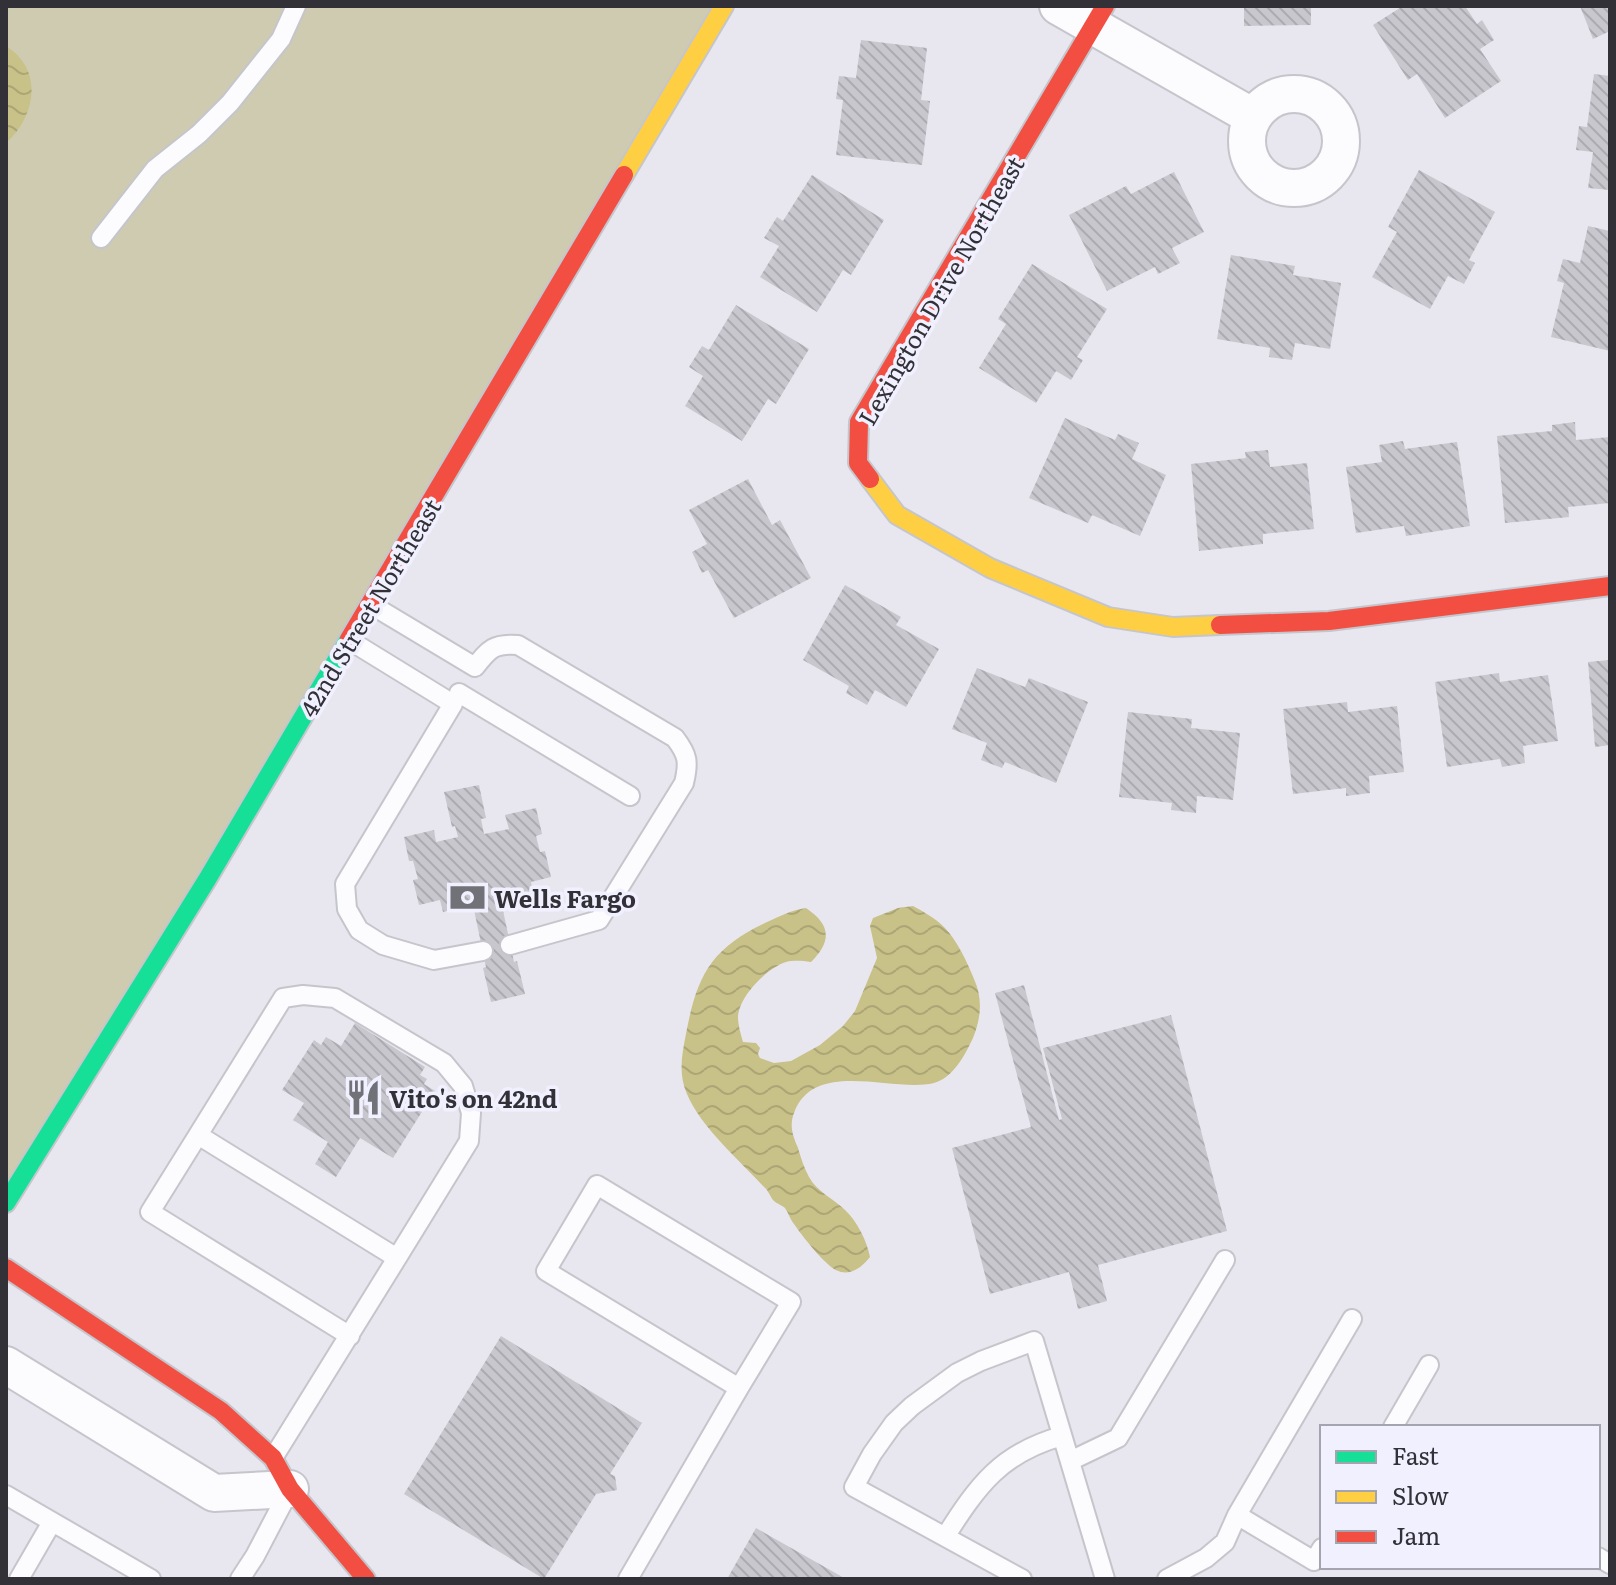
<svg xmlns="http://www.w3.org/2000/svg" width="1616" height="1585" font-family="Literata,serif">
  <defs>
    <pattern id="water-waves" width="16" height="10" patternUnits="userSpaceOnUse" patternTransform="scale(2)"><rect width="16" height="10" fill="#c8c188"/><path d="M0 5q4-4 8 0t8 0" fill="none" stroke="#aca676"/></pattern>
    <pattern id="building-back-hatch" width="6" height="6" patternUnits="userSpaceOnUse" patternTransform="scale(2)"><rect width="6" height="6" fill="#c8c7ce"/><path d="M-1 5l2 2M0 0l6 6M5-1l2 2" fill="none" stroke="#acabb2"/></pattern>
  </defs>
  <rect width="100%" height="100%" fill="#e8e7f0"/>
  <path fill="#cfcbb1" d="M6,6h718l-718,1197z"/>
  <path fill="url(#water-waves)" d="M6,46c38,24 30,70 0,97z
    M913,906c11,6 22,12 31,21 13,13 23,35 30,52 9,20 7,39 -1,59 -8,17 -20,40 -39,45 -41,10 -120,-25 -140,30 -5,13 -1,23 4,35 3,10 6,20 11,29 8,15 24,21 36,33 12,11 22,31 25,47 -9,11 -21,21 -36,12 -13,-9 -31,-32 -40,-45 -4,-5 -6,-12 -9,-16 -2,-2 -9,-5 -11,-7 -4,-4 -5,-10 -10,-14 -24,-26 -64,-61 -77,-93 -9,-20 -5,-40 -1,-60 11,-59 25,-86 81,-112 14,-6 24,-12 39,-14 25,17 26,33 5,54 -9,-1 -16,-2 -25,0 -19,6 -47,34 -48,55 0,8 3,18 5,25l13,1 4,5 -2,6 2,4 14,5 17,-2 29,-16 23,-19 12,-15 22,-53 -7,-32 3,-8 25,-10z"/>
  <path fill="url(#building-back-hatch)" d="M1244,6h67v19l-67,1z
    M1403,6h62l12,18 5,-4 12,20 -14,9 21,32 -56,37 -28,-44 -9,6 -35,-55z
    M1580,6h30v25l-17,8z
    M861,40l66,8 -6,52 9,1 -8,64 -86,-10 7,-55 -7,-1 3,-23 17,2z
    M1594,74l16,2v114l-22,-2 5,-36 -17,-2 3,-24 8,1z
    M1419,170l76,42 -26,48 6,3 -11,21 -16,-8 -18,33 -58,-32 25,-45 -9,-5z
    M1174,172l30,60 -32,16 8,15 -22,11 -3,-7 -48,24 -38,-76 57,-29 5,8z
    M812,175l72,45 -33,55 -8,-5 -26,42 -57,-35 19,-31 -15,-8 13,-21 6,4z
    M1588,226l22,5v120l-59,-14 13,-54 -7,-2 6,-22 17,4z
    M1231,255l64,11 -2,9 48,8 -11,66 -35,-6 -3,17 -23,-3 1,-9 -53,-9z
    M1032,264l75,45 -30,48 6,3 -12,20 -15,-9 -20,32 -57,-35 27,-44 -8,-5z
    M736,305l73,44 -33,55 -8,-5 -26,42 -57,-35 18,-30 -14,-9 13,-21 7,4z
    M1065,418l50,22 3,-6 21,9 -7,16 34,16 -26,61 -48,-21 -4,8 -59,-25z
    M1575,422l1,18 34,-3v66l-42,4 1,10 -64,6 -8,-87 55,-5v-6z
    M1403,441l2,8 52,-7 13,84 -64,10 -2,-10 -48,7 -10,-66 36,-5 -3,-17z
    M1268,450l2,17 37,-4 7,66 -51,5v10l-64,7 -8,-87 55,-6 -1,-6z
    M748,479l24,46 8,-5 31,58 -77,40 -26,-48 -6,3 -10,-21 15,-8 -18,-34z
    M845,585l56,32 -5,8 43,24 -33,58 -31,-17 -8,15 -21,-12 3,-7 -46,-26z
    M1610,660v85l-15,2 -7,-85z
    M977,668l48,19 4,-9 59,24 -32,81 -51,-21 -3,6 -21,-8 6,-17 -35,-14z
    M1499,673l1,9 48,-7 10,66 -35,5 2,17 -23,4 -2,-8 -53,8 -12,-85z
    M1347,702l1,10 49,-6 7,66 -35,4 1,17 -24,3v-8l-53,6 -10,-85z
    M1128,712l64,7 -1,9 49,5 -7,67 -36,-4 -1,17 -25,-3 1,-7 -53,-6z
    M479,785l7,33 -5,1 3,15 25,-5 -4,-14 31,-7 6,26 -6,2 4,16 5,-1 6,26 -20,5 2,11 -32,8 13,61 3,-1 8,33 -34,8 -8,-34 3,-1 -13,-62 -30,7 -3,-12 -21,5 -6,-25 5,-1 -5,-18h-4l-5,-24 30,-7 2,12 22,-5 -3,-11 -3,1 -8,-35z
    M1024,985l35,135 3,-1 -19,-71 128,-33 56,216 -129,34 9,36 -29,8 -9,-37 -79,22 -38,-146 79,-21 -36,-134z
    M355,1023l70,44 -5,8 7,4 -3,5 11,7 -42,67 -33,-20 -24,39 -21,-13 13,-22 -35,-22 11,-17 -22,-13 32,-50 7,5 5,-8 15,9z
    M501,1336l141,87 -32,51 5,2 2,14 -21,4 -52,85 -140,-85z
    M756,1528l90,51h-119z"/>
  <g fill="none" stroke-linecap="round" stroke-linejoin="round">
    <defs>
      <path id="lane" d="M101,238l54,-69 44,-35 31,-31 51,-64 15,-33
        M370,604l105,63c14,-18 19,-24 43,-22l157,93c13,17 14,24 9,45l-85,137 -89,25
        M349,640l104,64 -108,180 2,25 12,21 24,15 51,15 49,-9
        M459,693l171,103
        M198,1135l85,-137 20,-3 32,3 109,65 19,23 8,27 -2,28 -72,117
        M1393,1427l36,-62
        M273,1458l124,-200 -199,-123 -48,77 200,124
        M1070,1461l48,-23 107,-178
        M6,1495l145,84
        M945,1537c33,-52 56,-84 117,-101
        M1322,1548l-8,13 -77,-46 115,-196
        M1598,1557l12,7
        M19,1579l33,-57
        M240,1579l15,-23 34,-65
        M628,1579l111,-191 52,-86 -194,-117 -51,86 193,117
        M1022,1579l-168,-92 18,-33 22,-31 18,-17 45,-33 24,-12 53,-20 71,238
        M1167,1579l39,-21 19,-16 12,-27"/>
      <path id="street" d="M1058,6l195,111
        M1247 141a47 47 0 1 1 94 0a47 47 0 1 1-94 0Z
        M6,1365l208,128 76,-4"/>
      <path id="fast" d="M6,1203l202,-325 141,-239"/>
      <path id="slow" d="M624,175l100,-169
        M870,479l27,36 93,53 118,49 65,10 47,-2"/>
      <path id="jam" d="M870,479l-12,-16 1,-41 246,-416
        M1220,625l109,-4 281,-35
        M349,639l275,-464
        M6,1268l215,143 52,47 17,31 76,90"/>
    </defs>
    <use href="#lane" stroke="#c5c5cc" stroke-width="22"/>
    <use href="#street" stroke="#c5c5cc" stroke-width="40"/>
    <use href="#fast" stroke="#c5c5cc" stroke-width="22"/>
    <use href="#slow" stroke="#c5c5cc" stroke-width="22"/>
    <use href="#jam" stroke="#c5c5cc" stroke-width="22"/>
    <use href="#lane" stroke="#fcfbfd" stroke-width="18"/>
    <use href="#street" stroke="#fcfbfd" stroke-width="36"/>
    <use href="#fast" stroke="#16e098" stroke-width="18"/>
    <use href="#slow" stroke="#ffcf43" stroke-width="18"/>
    <use href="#jam" stroke="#f24e42" stroke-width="18"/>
  </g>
  <defs>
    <symbol id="bank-bare" viewBox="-9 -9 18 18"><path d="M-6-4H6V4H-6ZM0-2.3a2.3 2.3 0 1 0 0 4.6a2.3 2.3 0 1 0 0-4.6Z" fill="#717178" stroke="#f1f0ff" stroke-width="2.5" paint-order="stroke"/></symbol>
    <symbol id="restaurant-bare" viewBox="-9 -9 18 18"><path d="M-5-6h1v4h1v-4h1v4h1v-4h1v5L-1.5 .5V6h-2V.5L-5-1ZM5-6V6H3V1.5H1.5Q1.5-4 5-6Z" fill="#717178" stroke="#f1f0ff" stroke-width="2.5" paint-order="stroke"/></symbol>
  </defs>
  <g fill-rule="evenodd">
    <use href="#bank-bare" x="442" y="872" width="51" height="51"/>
    <use href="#restaurant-bare" x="338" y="1072" width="51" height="51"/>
  </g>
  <g text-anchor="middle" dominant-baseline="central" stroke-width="7" stroke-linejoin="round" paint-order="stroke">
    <g font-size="24" fill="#313137" stroke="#f1f0ff">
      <text transform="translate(940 290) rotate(-60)">Lexington Drive Northeast</text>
      <text transform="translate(369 607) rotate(-59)">42nd Street Northeast</text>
    </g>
    <g font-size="24" font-weight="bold" fill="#313137" stroke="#f1f0ff" text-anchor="start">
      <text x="494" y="897">Wells Fargo</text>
      <text x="389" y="1097">Vito's on 42nd</text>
    </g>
  </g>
  <rect width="1616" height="1585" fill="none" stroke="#313137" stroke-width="16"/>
  <rect x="1320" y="1425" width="280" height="144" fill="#f1f0ff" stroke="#a4a4af" stroke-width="2"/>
  <rect x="1336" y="1451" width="40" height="12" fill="#16e098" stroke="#a4a4af" stroke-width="2"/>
  <text x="1392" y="1465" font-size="24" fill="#313137">Fast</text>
  <rect x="1336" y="1491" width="40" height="12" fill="#ffcf43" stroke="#a4a4af" stroke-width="2"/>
  <text x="1392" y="1505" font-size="24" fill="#313137">Slow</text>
  <rect x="1336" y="1531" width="40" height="12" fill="#f24e42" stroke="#a4a4af" stroke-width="2"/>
  <text x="1392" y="1545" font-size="24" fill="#313137">Jam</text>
</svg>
